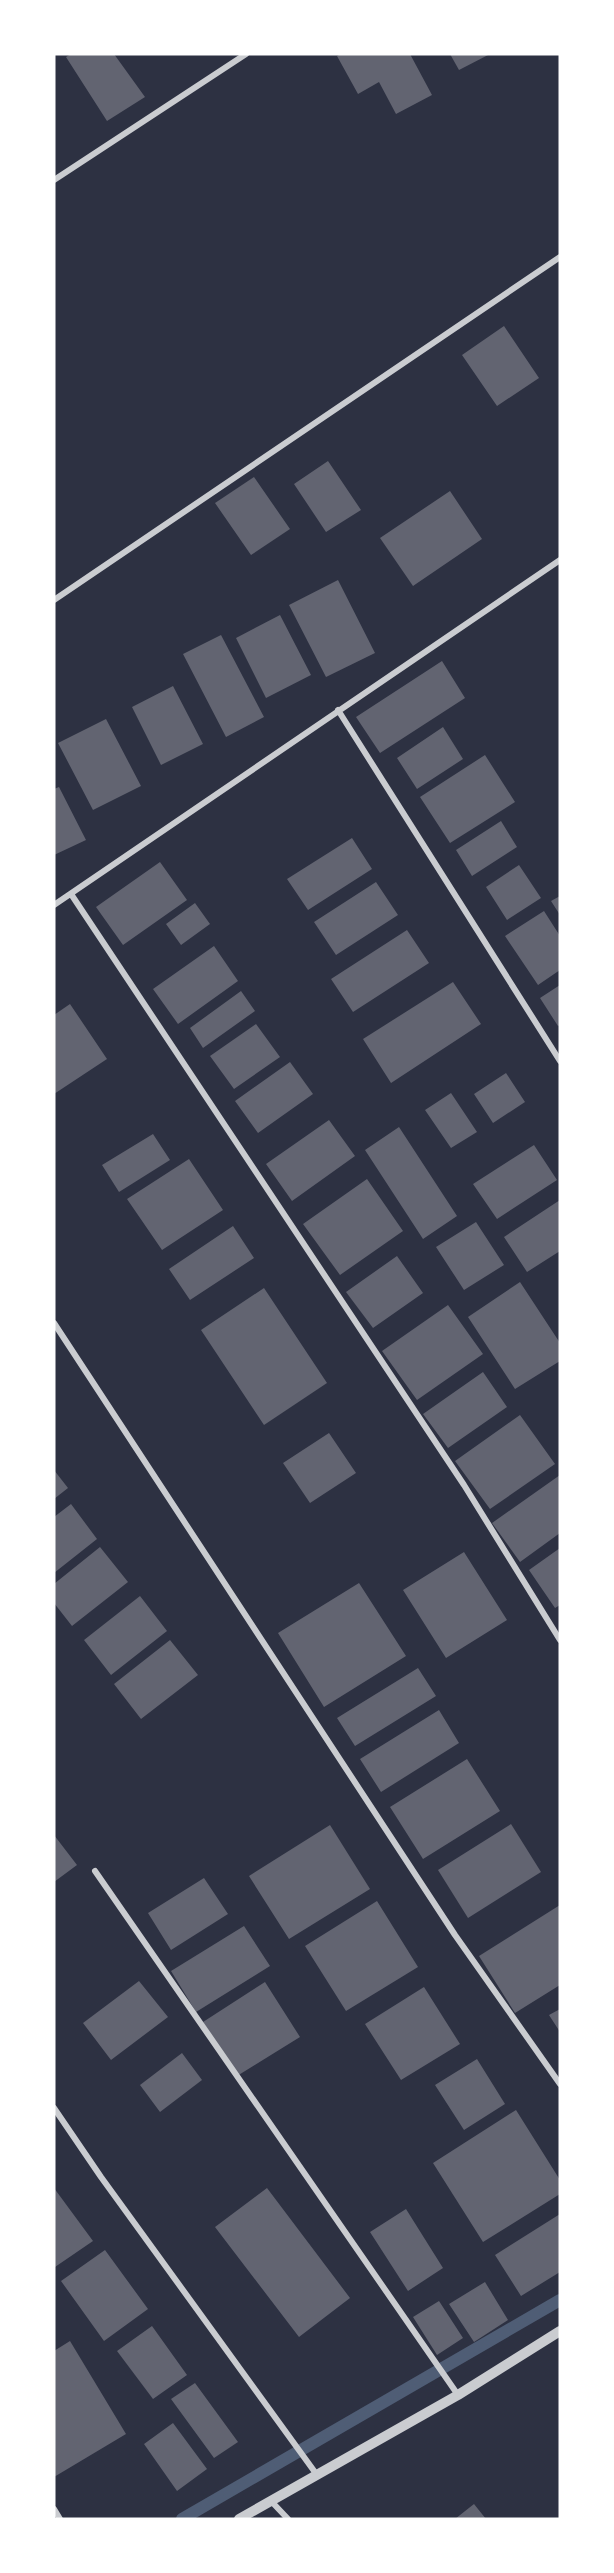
<svg xmlns="http://www.w3.org/2000/svg" width="614" height="2573" font-family="'DM Sans',sans-serif">
  <rect width="100%" height="100%" fill="#2d3142"/>
  <g fill="none" stroke-linecap="round" stroke-linejoin="round">
    <path stroke="#4f5d75" stroke-width="12" d="M182,2519l378,-219"/>
  </g>
  <path fill="#626471" d="M71,54h43l31,43 -38,24 -41,-64z
    M341,54h69l22,41 -36,19 -17,-32 -21,12 -21,-38z
    M450,54h40l-31,16z
    M504,326l35,52 -42,28 -35,-51z
    M328,461l33,49 -35,22 -32,-48z
    M254,477l36,52 -39,26 -36,-52z
    M450,491l32,48 -69,47 -33,-48z
    M338,580l37,73 -49,24 -37,-72z
    M280,615l31,60 -45,23 -30,-60z
    M221,635l43,82 -38,20 -43,-83z
    M442,661l23,37 -85,55 -24,-36z
    M173,686l30,58 -42,21 -29,-58z
    M106,719l35,67 -48,24 -35,-67z
    M443,727l20,32 -46,30 -20,-31z
    M485,755l30,47 -65,41 -30,-46z
    M59,787l27,53 -32,15v-66z
    M501,821l16,26 -45,29 -16,-26z
    M352,838l20,31 -64,41 -21,-31z
    M160,862l27,38 -64,45 -27,-38z
    M519,865l22,33 -34,22 -21,-33z
    M376,882l22,33 -62,40 -22,-33z
    M560,896v19l-9,-14z
    M195,903l15,21 -29,21 -15,-21z
    M544,911l16,25v34l-22,15 -33,-49z
    M407,930l22,33 -76,49 -22,-33z
    M214,946l24,35 -60,43 -25,-35z
    M453,982l28,42 -90,59 -28,-44z
    M560,985v40l-2,1 -18,-28z
    M241,991l14,20 -52,37 -13,-20z
    M70,1004l37,55 -53,35v-79z
    M256,1024l24,33 -46,32 -24,-33z
    M290,1062l23,32 -55,39 -23,-32z
    M506,1073l19,29 -32,21 -19,-29z
    M451,1093l26,39 -26,16 -26,-38z
    M329,1120l26,36 -63,45 -26,-37z
    M399,1127l58,89 -34,23 -58,-89z
    M153,1134l17,26 -51,32 -17,-27z
    M534,1145l23,35 -60,39 -24,-35z
    M189,1159l34,51 -61,40 -35,-51z
    M367,1179l36,52 -63,44 -37,-51z
    M560,1200v51l-33,21 -23,-35z
    M476,1222l28,43 -40,25 -28,-43z
    M233,1226l21,32 -64,42 -21,-31z
    M397,1256l26,37 -50,35 -27,-36z
    M520,1282l40,61v18l-45,28 -47,-72z
    M264,1288l63,95 -63,42 -63,-95z
    M448,1305l35,49 -66,46 -35,-49z
    M483,1372l24,35 -59,41 -25,-34z
    M520,1415l35,49 -65,45 -35,-48z
    M329,1433l27,40 -46,30 -27,-40z
    M54,1470l14,18 -14,11z
    M560,1475v58l-40,29 -28,-39z
    M71,1504l26,35 -43,34v-56z
    M100,1547l28,35 -56,44 -18,-23v-19z
    M560,1548v57l-5,3 -26,-38z
    M464,1552l43,68 -61,38 -43,-68z
    M359,1583l47,73 -82,51 -46,-74z
    M140,1596l27,35 -56,44 -27,-35z
    M170,1640l28,35 -57,44 -27,-35z
    M418,1668l18,28 -81,50 -18,-28z
    M439,1710l20,33 -78,49 -21,-33z
    M467,1759l33,52 -77,48 -33,-52z
    M511,1824l30,48 -73,46 -30,-48z
    M330,1825l40,64 -81,50 -40,-63z
    M54,1835l23,30 -23,17z
    M204,1878l24,36 -57,36 -23,-37z
    M377,1901l41,66 -72,44 -41,-65z
    M560,1905v80l-45,28 -36,-57z
    M244,1926l26,40 -74,46 -25,-41z
    M139,1981l29,36 -57,43 -28,-37z
    M265,1982l35,55 -63,39 -34,-54z
    M424,1987l36,57 -59,36 -36,-56z
    M560,2009v23l-11,-17z
    M182,2053l20,27 -42,32 -20,-27z
    M477,2059l28,45 -41,26 -29,-45z
    M516,2110l44,70v14l-77,48 -50,-79z
    M54,2188l39,53 -38,26 -1,-2z
    M267,2188l83,110 -51,39 -84,-110z
    M406,2209l37,59 -35,23 -38,-59z
    M560,2214v58l-39,24 -26,-41z
    M105,2250l43,59 -44,32 -43,-60z
    M485,2282l23,38 -34,22 -25,-38z
    M439,2301l24,37 -26,17 -24,-38z
    M152,2326l35,49 -34,24 -36,-48z
    M70,2341l56,93 -72,43v-126z
    M195,2383l43,59 -24,16 -43,-59z
    M173,2423l34,46 -30,22 -33,-47z
    M474,2504l12,15h-31z"/>
  <g fill="none" stroke-linecap="round" stroke-linejoin="round">
    <path stroke="#caccd0" stroke-width="6" d="M54,180l192,-126
      M54,600l506,-343
      M338,710l222,351
      M71,894l393,591 96,155
      M54,905l506,-345
      M54,1323l401,612 105,149
      M95,1871l363,524
      M54,2108l47,69 216,298
      M271,2501l17,18
      M54,2509l6,10"/>
    <path stroke="#caccd0" stroke-width="10" d="M239,2519l219,-124 102,-64"/>
  </g>
  <rect width="614" height="2573" fill="none" stroke="#ffffff" stroke-width="111"/>
</svg>
